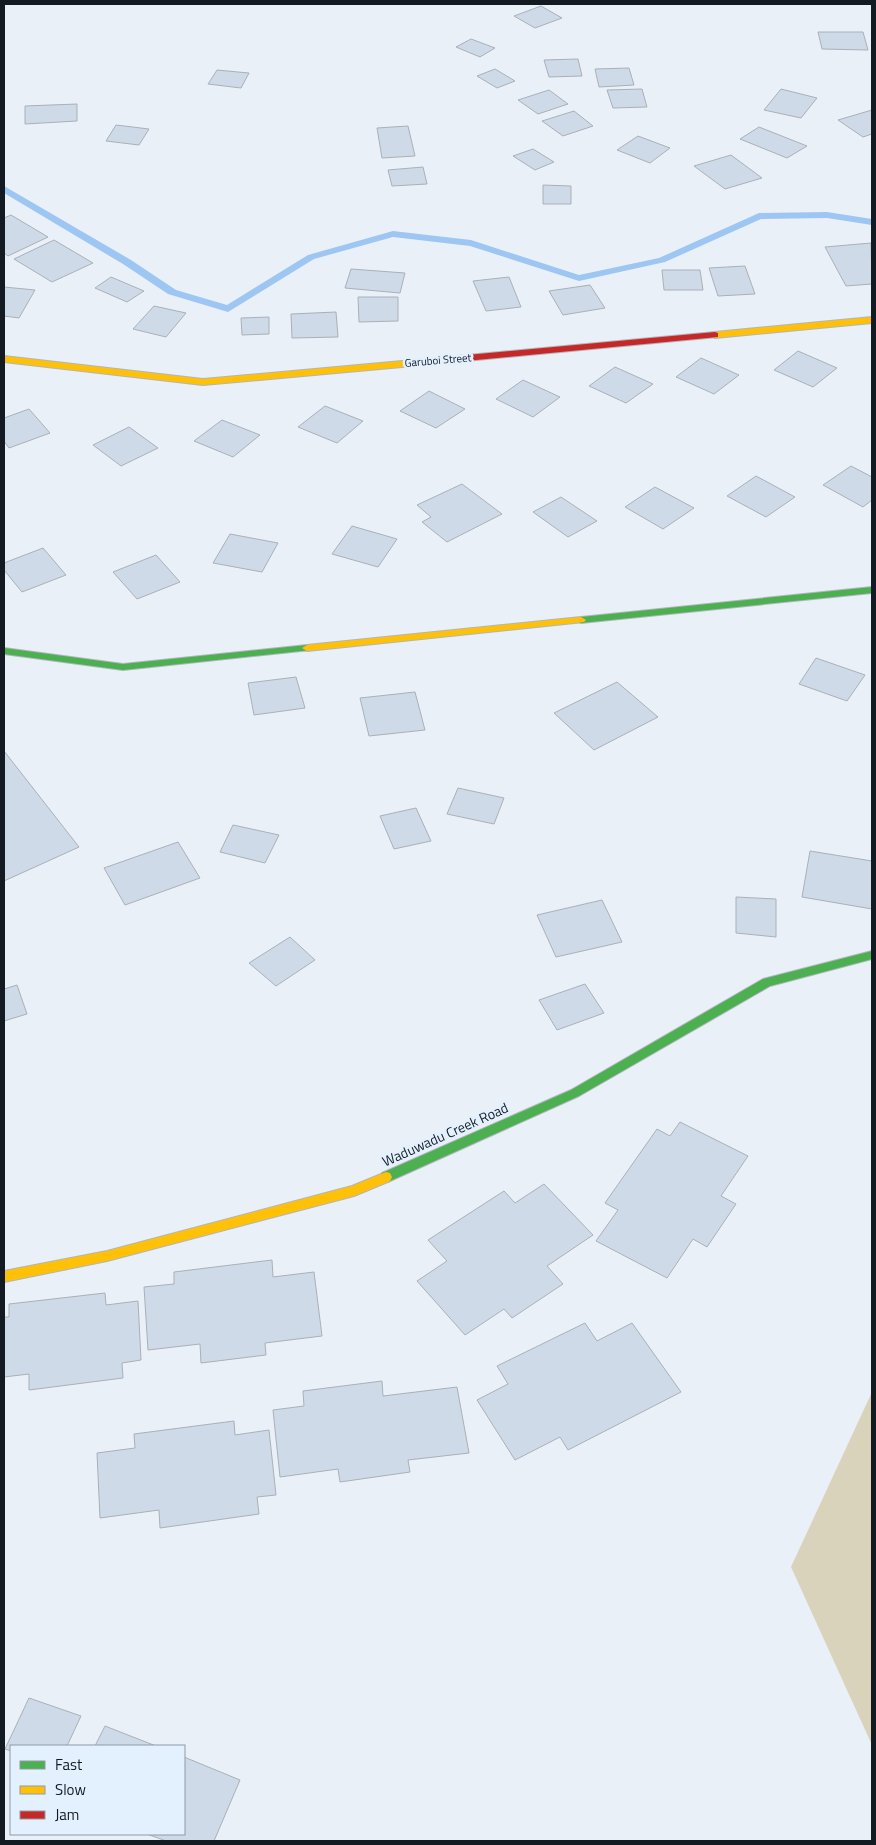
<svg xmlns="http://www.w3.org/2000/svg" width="876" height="1845" font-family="'Titillium Web',sans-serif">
  <rect width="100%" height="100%" fill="#e9f0f8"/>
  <path fill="#d9d3bb" d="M872,1392v353l-81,-178z"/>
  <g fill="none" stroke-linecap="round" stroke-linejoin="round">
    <path fill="#9ec6f3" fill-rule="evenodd" d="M4,186l127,74 45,30 51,15 81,-50 85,-24 78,9 108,35 80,-17 100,-45 68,-1 45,7v6l-45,-7 -66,1 -96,43 -86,19 -109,-35 -77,-9 -79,22 -86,53 -60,-18 -45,-30 -119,-71z"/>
  </g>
  <path fill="#cedae7" stroke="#aab0b8" d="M541,6l21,12 -27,10 -21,-12z
    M818,32h45l5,18 -46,-1z
    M471,39l24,9 -15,9 -24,-10z
    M578,59l4,17 -33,1 -5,-17z
    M629,68l5,17 -35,2 -4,-18z
    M495,69l20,12 -18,7 -20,-12z
    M217,70l32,3 -8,15 -33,-4z
    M642,89l5,18 -34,1 -6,-18z
    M781,89l36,9 -16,20 -37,-8z
    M549,90l19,14 -30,10 -20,-14z
    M77,104v17l-52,3v-18z
    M872,110v24l-9,3 -25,-17z
    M574,111l19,15 -30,10 -21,-15z
    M116,125l33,4 -10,16 -33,-4z
    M408,126l7,30 -33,2 -5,-30z
    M759,127l48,19 -20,12 -47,-19z
    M638,136l32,12 -20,15 -33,-13z
    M533,149l21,13 -19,8 -22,-14z
    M731,155l31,23 -37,11 -31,-23z
    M423,167l4,17 -35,2 -4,-16z
    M543,185l28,1v18h-28z
    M11,215l37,22 -40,19 -4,-3v-35z
    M54,240l39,23 -41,19 -38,-23z
    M871,243l1,41 -26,2 -21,-39z
    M745,266l10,28 -37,2 -9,-28z
    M351,269l54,4 -5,20 -55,-5z
    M662,270h38l3,20h-39z
    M111,277l33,14 -17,11 -32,-14z
    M509,277l12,30 -35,4 -13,-30z
    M590,285l15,23 -42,7 -14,-24z
    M4,287l31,3 -16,28 -15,-2z
    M358,297h40v24l-39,1z
    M154,306l32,7 -20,24 -33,-8z
    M336,312l2,25 -46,1 -1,-24z
    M269,317v17l-27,1 -1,-17z
    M798,351l39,17 -24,19 -39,-17z
    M701,358l38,17 -25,19 -38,-17z
    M615,367l38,17 -27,19 -37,-17z
    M523,380l37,17 -27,20 -37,-18z
    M429,391l36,18 -29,19 -36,-17z
    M325,406l38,15 -26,22 -39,-16z
    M29,409l21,24 -41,15 -5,-7v-23z
    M222,420l38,15 -27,22 -39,-16z
    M129,427l29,21 -37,18 -28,-21z
    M851,466l21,11v23l-9,7 -40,-22z
    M756,476l39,21 -29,20 -39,-21z
    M462,484l40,30 -55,28 -25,-20 9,-5 -14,-12z
    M655,487l39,21 -31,21 -38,-22z
    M561,497l36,24 -29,16 -35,-25z
    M352,526l45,13 -19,28 -46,-13z
    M230,534l48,9 -16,29 -49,-9z
    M43,548l23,27 -44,17 -18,-22v-7z
    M156,555l24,27 -43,17 -24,-27z
    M816,658l49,17 -18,26 -48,-17z
    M296,677l9,31 -51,7 -6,-32z
    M617,682l41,35 -64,33 -40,-37z
    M415,692l10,38 -56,6 -9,-38z
    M4,751l75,96 -75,34z
    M458,788l46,10 -10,26 -47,-10z
    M416,808l15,33 -37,8 -14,-33z
    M233,825l46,10 -14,28 -45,-11z
    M178,842l22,36 -75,27 -21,-37z
    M810,851l62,10v48l-70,-12z
    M736,897l40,2v38l-40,-4z
    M602,900l20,42 -66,15 -19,-42z
    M290,937l25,23 -39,26 -27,-23z
    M585,984l19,29 -47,17 -18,-30z
    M17,985l10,29 -23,7v-32z
    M680,1122l68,34 -27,40 15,8 -29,43 -14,-8 -26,39 -71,-37 22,-31 -13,-7 52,-74 13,7z
    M544,1184l49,51 -46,31 16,18 -51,34 -8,-9 -39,26 -48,-54 30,-20 -19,-21 76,-49 11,12z
    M272,1260l1,17 41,-5 8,64 -57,7 1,12 -65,8 -1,-19 -52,6 -4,-63 30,-3v-12z
    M105,1293l1,12 32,-4 3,59 -19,3 1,15 -94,12v-16l-25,3v-60h5v-13z
    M585,1323l12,18 35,-18 49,69 -113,58 -8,-13 -45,23 -38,-60 31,-16 -11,-18z
    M382,1381l1,15 74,-9 12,66 -61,7 2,12 -70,10 -2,-13 -58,8 -7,-67 31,-4 -1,-15z
    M234,1421l1,14 34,-5 7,65 -19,2 2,17 -99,14 -1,-18 -59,8 -3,-65 38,-5 -1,-14z
    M29,1698l52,18 -14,30h-56v5l-6,-2z
    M105,1726l51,20h-61z
    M184,1757l56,23 -26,61h-48l-19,-7h37z"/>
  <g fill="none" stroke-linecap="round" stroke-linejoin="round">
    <defs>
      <path id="fast" d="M872,587v6l-291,30 -5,-3 5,-3z
        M307,645l5,3 -1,2 -188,20 -119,-16v-6l119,16z
        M872,951v8l-102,27 -191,110 -189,85 -4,1 -4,-1 -2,-4 2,-4 189,-83 192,-111z"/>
      <path id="slow" d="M872,317v6l-157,15 -4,-3 4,-3z
        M4,356l199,23 232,-21 4,3 -4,3 -232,21 -199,-23z
        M581,617l5,3 -2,2 -277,29 -5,-3 5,-3z
        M386,1172l4,1 2,4 -2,4 -36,15 -247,65 -103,21v-11l103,-20 245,-65z"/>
      <path id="jam" d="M715,332l3,1v4l-283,27 -4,-3 4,-3z"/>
    </defs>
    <use href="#fast" stroke="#afb6bd" stroke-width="2"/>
    <use href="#slow" stroke="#afb6bd" stroke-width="2"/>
    <use href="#jam" stroke="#afb6bd" stroke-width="2"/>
    <use href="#fast" fill="#4caf50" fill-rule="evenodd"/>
    <use href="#slow" fill="#ffc107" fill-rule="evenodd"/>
    <use href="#jam" fill="#c62828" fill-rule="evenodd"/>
  </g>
  <g text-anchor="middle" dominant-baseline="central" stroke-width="5" stroke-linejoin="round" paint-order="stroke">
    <g font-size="11" fill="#131a22" stroke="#e3f0fe">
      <text transform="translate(438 360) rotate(-5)">Garuboi Street</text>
    </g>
    <g font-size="14" fill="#131a22" stroke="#e3f0fe">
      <text transform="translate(445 1134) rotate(-24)">Waduwadu Creek Road</text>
    </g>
  </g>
  <rect width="876" height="1845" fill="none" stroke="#131a22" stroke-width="10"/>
  <rect x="10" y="1745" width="175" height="90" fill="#e3f0fe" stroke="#909aa6"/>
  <rect x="20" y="1761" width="25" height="8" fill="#4caf50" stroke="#909aa6"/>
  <text x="55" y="1770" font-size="15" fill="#131a22">Fast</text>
  <rect x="20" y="1786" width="25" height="8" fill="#ffc107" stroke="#909aa6"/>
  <text x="55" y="1795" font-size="15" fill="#131a22">Slow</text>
  <rect x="20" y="1811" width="25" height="8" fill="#c62828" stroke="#909aa6"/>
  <text x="55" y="1820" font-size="15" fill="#131a22">Jam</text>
</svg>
